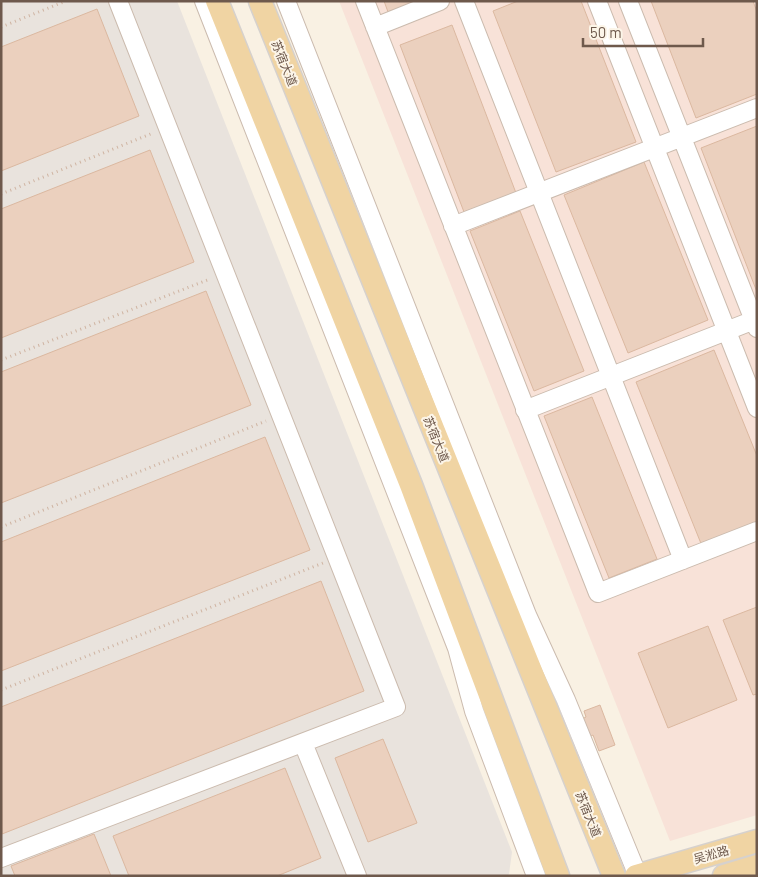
<svg xmlns="http://www.w3.org/2000/svg" width="758" height="877" font-family="Barlow,'Noto Sans SC',sans-serif">
  <rect width="100%" height="100%" fill="#f9f1e3"/>
  <path fill="#f8e2d8" d="M339,1h418v814l-87,26z"/>
  <path fill="#e9e3dd" d="M1,1h176l335,851 -3,22 -2,2h-506z"/>
  <path fill="#ebd0be" stroke="#dbb8a0" d="M384,1h32l-28,11z
    M518,1h63l55,141 -80,30 -63,-161z
    M651,1h102l4,11v82l-61,24z
    M97,9l42,107 -138,55v-124z
    M452,25l64,168 -52,19 -64,-167z
    M757,126v166l-56,-144z
    M150,150l44,112 -193,76v-129z
    M644,162l64,158 -80,33 -64,-158z
    M520,211l64,160 -50,20 -64,-160z
    M206,291l45,114 -250,98v-131z
    M714,350l43,106v68l-55,22 -66,-164z
    M592,397l65,162 -48,19 -65,-162z
    M265,437l45,113 -309,121v-129z
    M321,581l43,110 -362,143 -1,-127z
    M757,607v87l-4,1 -30,-75z
    M708,626l29,74 -69,28 -30,-75z
    M600,705l15,40 -16,6 -6,-16 -4,2 -7,-18 4,-2 -2,-6z
    M383,739l34,84 -49,19 -33,-84z
    M285,768l36,90 -44,18h-148l-16,-40z
    M94,834l17,42h-96l-4,-10z"/>
  <g fill="none" stroke-linecap="round" stroke-linejoin="round">
    <defs>
      <path id="minor" d="M204,1l253,647 17,63 62,165
        M286,1l241,614 39,85 72,176
        M365,1l233,592 159,-62
        M464,1l219,559
        M597,1l160,407
        M628,1l129,327
        M375,27l65,-26
        M453,226l304,-118
        M525,410l232,-91
        M303,743l54,133
        M1,858l395,-151 -278,-706"/>
      <path id="major" d="M217,1l70,174 124,310 147,391
        M260,1l354,875
        M636,876l121,-35
        M724,876l33,-10"/>
    </defs>
    <use href="#minor" stroke="#cbbbae" stroke-width="20"/>
    <use href="#major" stroke="#d6d1cd" stroke-width="25"/>
    <path stroke="#cfb4a2" stroke-width="3" stroke-dasharray="1 4" stroke-linecap="butt" d="M1,27l65,-26
      M1,194l152,-61
      M1,360l209,-81
      M1,527l265,-106
      M1,690l322,-127"/>
    <use href="#minor" stroke="#fff" stroke-width="18"/>
    <use href="#major" stroke="#f0d4a3" stroke-width="22"/>
  </g>
  <g text-anchor="middle" dominant-baseline="central" stroke-width="4" stroke-linejoin="round" paint-order="stroke">
    <g font-size="12" fill="#6e594c" stroke="#fcf5e8">
      <text transform="translate(285 63) rotate(68)">苏宿大道</text>
      <text transform="translate(437 439) rotate(68)">苏宿大道</text>
      <text transform="translate(589 814) rotate(68)">苏宿大道</text>
      <text transform="translate(711 854) rotate(-16)">吴淞路</text>
    </g>
  </g>
  <rect width="758" height="877" fill="none" stroke="#6e594c" stroke-width="5"/>
  <path d="M583 38v8h120v-8" fill="none" stroke="#6e594c" stroke-width="2.5"/>
  <text x="590" y="38" font-size="15" fill="#6e594c" stroke="#fcf5e8" stroke-width="4" paint-order="stroke">50 m</text>
</svg>
